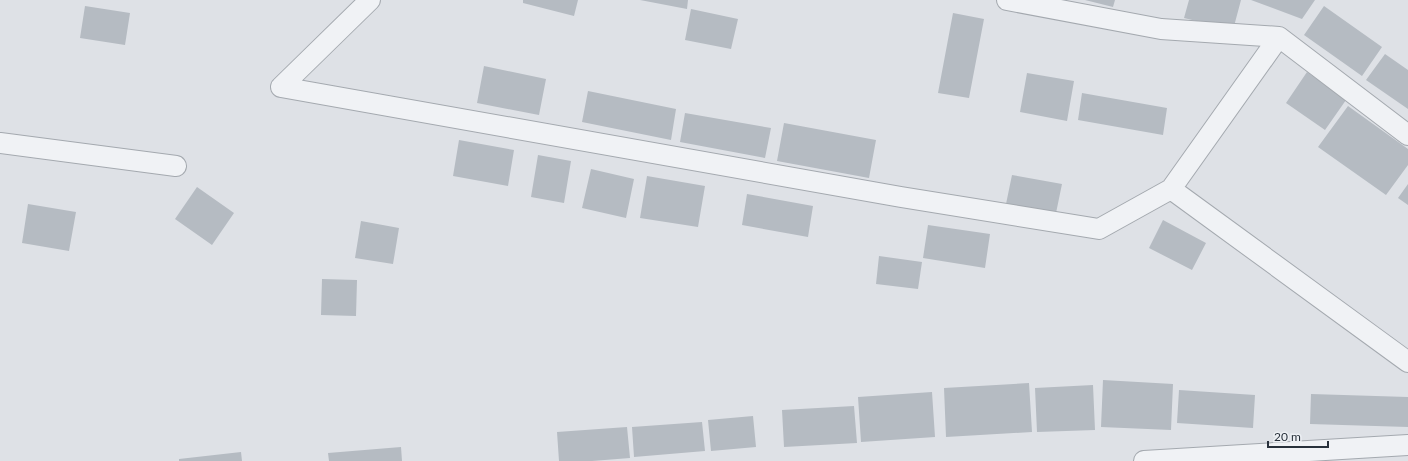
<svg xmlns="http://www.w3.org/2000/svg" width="1408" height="461" font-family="Lato,sans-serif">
  <rect width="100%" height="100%" fill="#dee1e6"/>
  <path fill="#b5bbc2" d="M523,0h55l-4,16 -51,-13z
    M640,0h48l-1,9z
    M1085,0h30l-2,7z
    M1189,0h52l-8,30 -49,-12z
    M1251,0h64l-13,19z
    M85,6l45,7 -5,32 -45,-7z
    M1324,6l58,41 -20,29 -58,-41z
    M691,9l47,10 -7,30 -46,-9z
    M953,13l31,6 -15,79 -31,-5z
    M1385,54l23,16v39l-42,-29z
    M484,66l62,13 -7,36 -62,-12z
    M1307,72l39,28 -21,30 -39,-27z
    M1027,73l47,8 -7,40 -47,-9z
    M588,91l88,18 -5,31 -89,-18z
    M1082,93l85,15 -4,27 -85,-15z
    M1348,106l60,43v16l-22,30 -68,-48z
    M685,113l86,15 -6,30 -85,-16z
    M784,123l92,17 -7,38 -92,-17z
    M459,140l55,10 -6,36 -55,-10z
    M538,155l33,6 -7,42 -33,-6z
    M591,169l43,10 -8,39 -44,-10z
    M1012,175l50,9 -6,29 -50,-9z
    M647,176l58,10 -7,41 -58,-9z
    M1408,184v21l-10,-7z
    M197,187l37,26 -22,32 -37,-26z
    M747,194l66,12 -5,31 -66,-12z
    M28,204l48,8 -7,39 -47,-8z
    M1163,220l43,23 -14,27 -43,-22z
    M361,221l38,7 -6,36 -38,-6z
    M928,225l62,9 -5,34 -62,-10z
    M879,256l43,6 -4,27 -42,-5z
    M322,279l35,1 -1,36 -35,-1z
    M1103,380l70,4 -2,46 -70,-3z
    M1029,383l3,49 -86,5 -2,-49z
    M1093,385l2,45 -58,2 -2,-44z
    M1179,390l76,5 -2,33 -76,-5z
    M932,392l3,45 -74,5 -3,-45z
    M1311,394l97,3v30l-98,-3z
    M854,406l3,37 -73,4 -2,-37z
    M753,416l3,31 -45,4 -3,-31z
    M702,422l3,29 -71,6 -2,-30z
    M627,427l3,31 -38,3h-33l-2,-29z
    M401,447l1,14h-73l-1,-8z
    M241,452l1,9h-63v-2z"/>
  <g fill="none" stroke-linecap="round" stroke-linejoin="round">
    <defs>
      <path id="street" d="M1007,0l154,29 118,8 129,98
        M281,87l620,110 198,32 72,-40 108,-152
        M281,87l89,-87
        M0,143l176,23
        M1171,189l237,173
        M1144,461l264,-16"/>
    </defs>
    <use href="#street" stroke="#a4a9af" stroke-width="22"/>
    <use href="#street" stroke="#f0f2f5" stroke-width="20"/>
  </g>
  <path d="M1268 441v6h60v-6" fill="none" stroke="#28313b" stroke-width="2"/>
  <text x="1274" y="441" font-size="12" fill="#28313b" stroke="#edf0f4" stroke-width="3" paint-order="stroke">20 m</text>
</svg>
